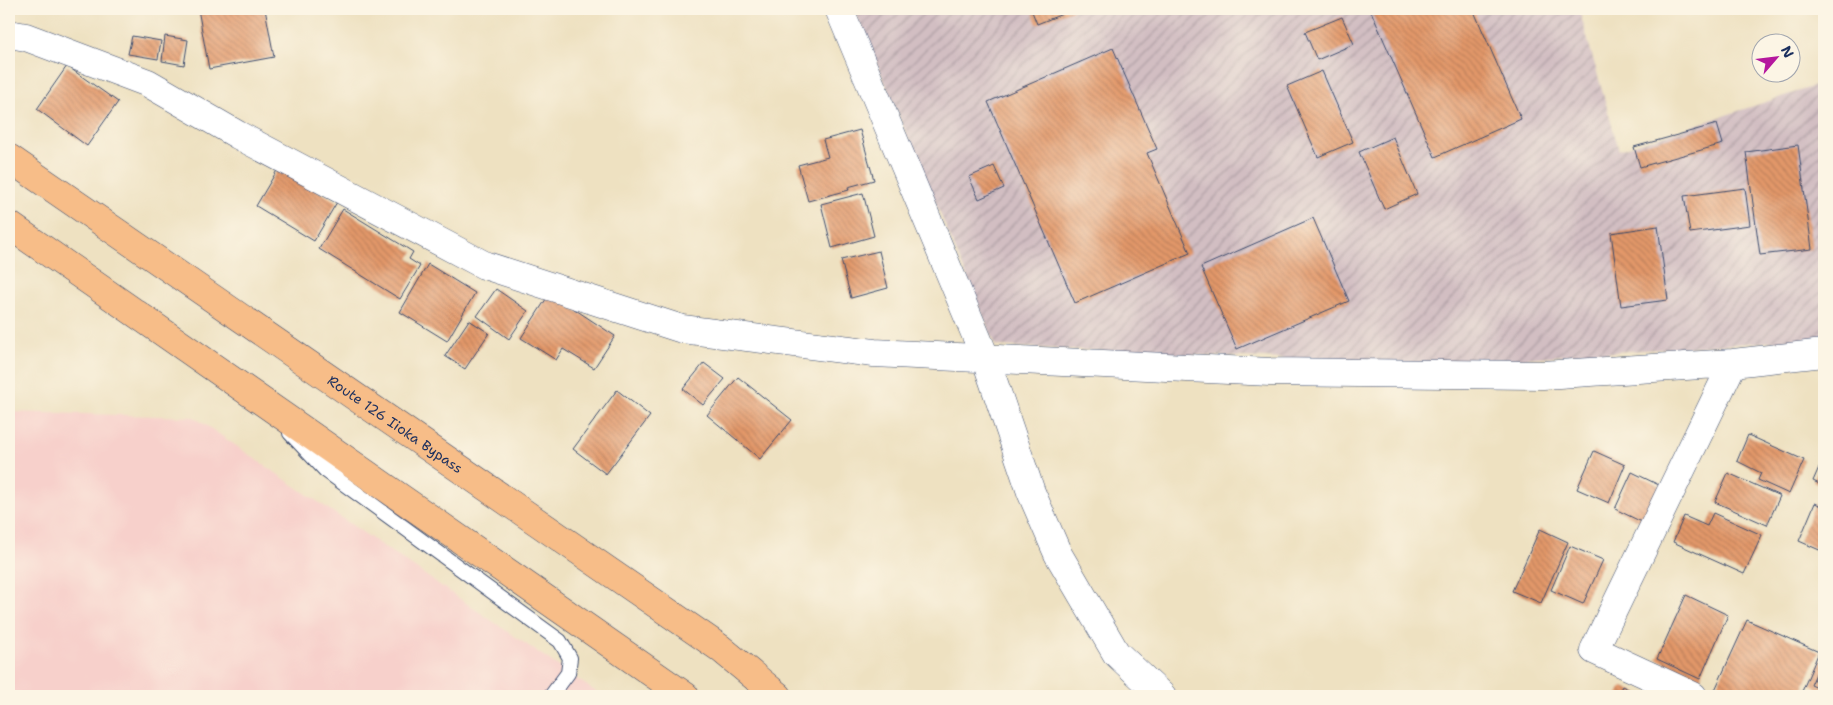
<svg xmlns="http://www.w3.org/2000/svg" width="1833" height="705" font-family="'Shantell Sans',sans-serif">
  <defs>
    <pattern id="industrial-furrows" width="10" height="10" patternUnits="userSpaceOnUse" patternTransform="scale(1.25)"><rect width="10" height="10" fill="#d2bec2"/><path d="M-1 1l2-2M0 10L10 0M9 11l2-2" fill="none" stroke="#aa9ba1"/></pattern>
    <pattern id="building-back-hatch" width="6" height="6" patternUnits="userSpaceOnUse" patternTransform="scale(1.25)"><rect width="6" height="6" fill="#e39869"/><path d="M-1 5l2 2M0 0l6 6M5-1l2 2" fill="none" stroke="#b77c5a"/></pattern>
  </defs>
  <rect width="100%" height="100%" fill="#fcf5e5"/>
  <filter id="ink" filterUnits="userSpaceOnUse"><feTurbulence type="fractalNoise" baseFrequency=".02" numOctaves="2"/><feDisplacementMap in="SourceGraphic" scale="10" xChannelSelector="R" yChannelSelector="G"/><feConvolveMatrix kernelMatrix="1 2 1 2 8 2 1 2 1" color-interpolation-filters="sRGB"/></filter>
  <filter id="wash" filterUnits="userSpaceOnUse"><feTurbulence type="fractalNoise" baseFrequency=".0096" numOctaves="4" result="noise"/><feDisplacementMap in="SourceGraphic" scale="20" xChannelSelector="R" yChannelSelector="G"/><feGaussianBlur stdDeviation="1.12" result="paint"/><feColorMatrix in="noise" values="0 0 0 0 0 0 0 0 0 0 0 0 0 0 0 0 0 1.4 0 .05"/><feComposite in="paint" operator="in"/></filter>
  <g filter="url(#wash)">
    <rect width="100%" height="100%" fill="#eee1c1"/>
    <path fill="#f7d0cb" d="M9,412l185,5 408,279h-593z"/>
    <path fill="url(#industrial-furrows)" d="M854,9h725l40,141 205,-67v255l-406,27 -422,-19z"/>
    <g id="blocks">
      <path fill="url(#building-back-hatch)" d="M198,9h67l9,48 -65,12z
        M1031,9h44l-38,15z
        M1370,9h103l48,110 -86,38z
        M1342,17l12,27 -37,16 -12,-28z
        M132,36l29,5 -3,18 -30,-5z
        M165,36l23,4 -4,25 -22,-4z
        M1113,48l44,101 -10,4 43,100 -115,50 -87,-201z
        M67,66l51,36 -31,44 -50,-37z
        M1322,71l31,71 -35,15 -31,-71z
        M1717,124l6,20 -83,23 -6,-20z
        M860,130l14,50 -26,7 1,3 -41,11 -10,-36 30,-8 -5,-17z
        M1393,137l24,57 -33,15 -25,-57z
        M1798,145l14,104 -52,6 -14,-103z
        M994,166l10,22 -25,11 -10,-22z
        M279,167l58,35 -23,39 -58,-35z
        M1745,188l5,37 -60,8 -6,-37z
        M863,193l11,43 -42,12 -11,-44z
        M343,209l70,43 -4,7 11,7 -20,33 -81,-50z
        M1313,218l36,83 -112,48 -36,-82z
        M1658,226l10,74 -47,6 -10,-73z
        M879,251l9,37 -37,10 -10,-38z
        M428,264l47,29 -28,48 -47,-29z
        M496,289l32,22 -19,28 -32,-23z
        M550,293l65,43 -21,32 -31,-19 -7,11 -35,-22z
        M469,320l20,13 -24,36 -20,-13z
        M704,363l21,16 -22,26 -20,-16z
        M738,377l54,43 -32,39 -53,-44z
        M617,390l33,26 -44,58 -33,-25z
        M1748,435l56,25 -15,34 -31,-14 3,-7 -24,-12z
        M1594,451l31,14 -16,38 -32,-14z
        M1824,456v30l-11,-5z
        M1632,472l29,14 -17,37 -29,-14z
        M1728,473l52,23 -13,29 -52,-23z
        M1815,503l9,4v45l-25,-11z
        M1713,513l49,22 -18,39 -71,-32 11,-26 23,10z
        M1540,529l28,13 -27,61 -29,-12z
        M1570,546l33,14 -20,44 -32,-14z
        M1686,595l42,20 -28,64 -43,-20z
        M1747,620l72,32 -19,44h-77l-9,-4z
        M1824,655v36l-13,-6z
        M1622,686l21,10h-26z"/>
    </g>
  </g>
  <g filter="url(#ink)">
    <use href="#blocks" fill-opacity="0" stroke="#3b4a6d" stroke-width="1"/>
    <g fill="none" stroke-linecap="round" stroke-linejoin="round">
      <defs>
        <path id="lane" d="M290,433l35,37 235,171 10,17 -2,15 -17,23"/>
        <path id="street" d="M839,9l146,348 46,135 27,62 58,99 46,43
          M9,34l17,3 122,46 90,52 246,130 198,64 192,24 396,19 273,3 190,-12 91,-10
          M1693,696l-99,-46 139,-287"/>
        <g id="highway">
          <path id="s1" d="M9,158l711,490 58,48"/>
          <path d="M9,225l676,471"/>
        </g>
      </defs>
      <use href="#lane" stroke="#3b4a6d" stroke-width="16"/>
      <use href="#street" stroke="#3b4a6d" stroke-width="29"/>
      <use href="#highway" stroke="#3b4a6d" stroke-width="29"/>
      <use href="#lane" stroke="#fff" stroke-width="14"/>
      <use href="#street" stroke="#fff" stroke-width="28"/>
      <use href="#highway" stroke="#f7bd88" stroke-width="28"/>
    </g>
  </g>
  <g text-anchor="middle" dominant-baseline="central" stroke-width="5" stroke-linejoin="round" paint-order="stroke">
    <g font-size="14" fill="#1b2f5e" stroke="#fcf5e5">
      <text stroke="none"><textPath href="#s1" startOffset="469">Route 126 Iioka Bypass</textPath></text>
    </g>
  </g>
  <rect width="1833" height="705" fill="none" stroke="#fcf5e5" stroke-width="30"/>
  <g transform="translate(1776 58) rotate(62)"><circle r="24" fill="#fcf5e5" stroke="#a2a6af"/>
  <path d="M0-4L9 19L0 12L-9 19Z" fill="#b5179e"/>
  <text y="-8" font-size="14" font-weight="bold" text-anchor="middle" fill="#1b2f5e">N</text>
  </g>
</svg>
